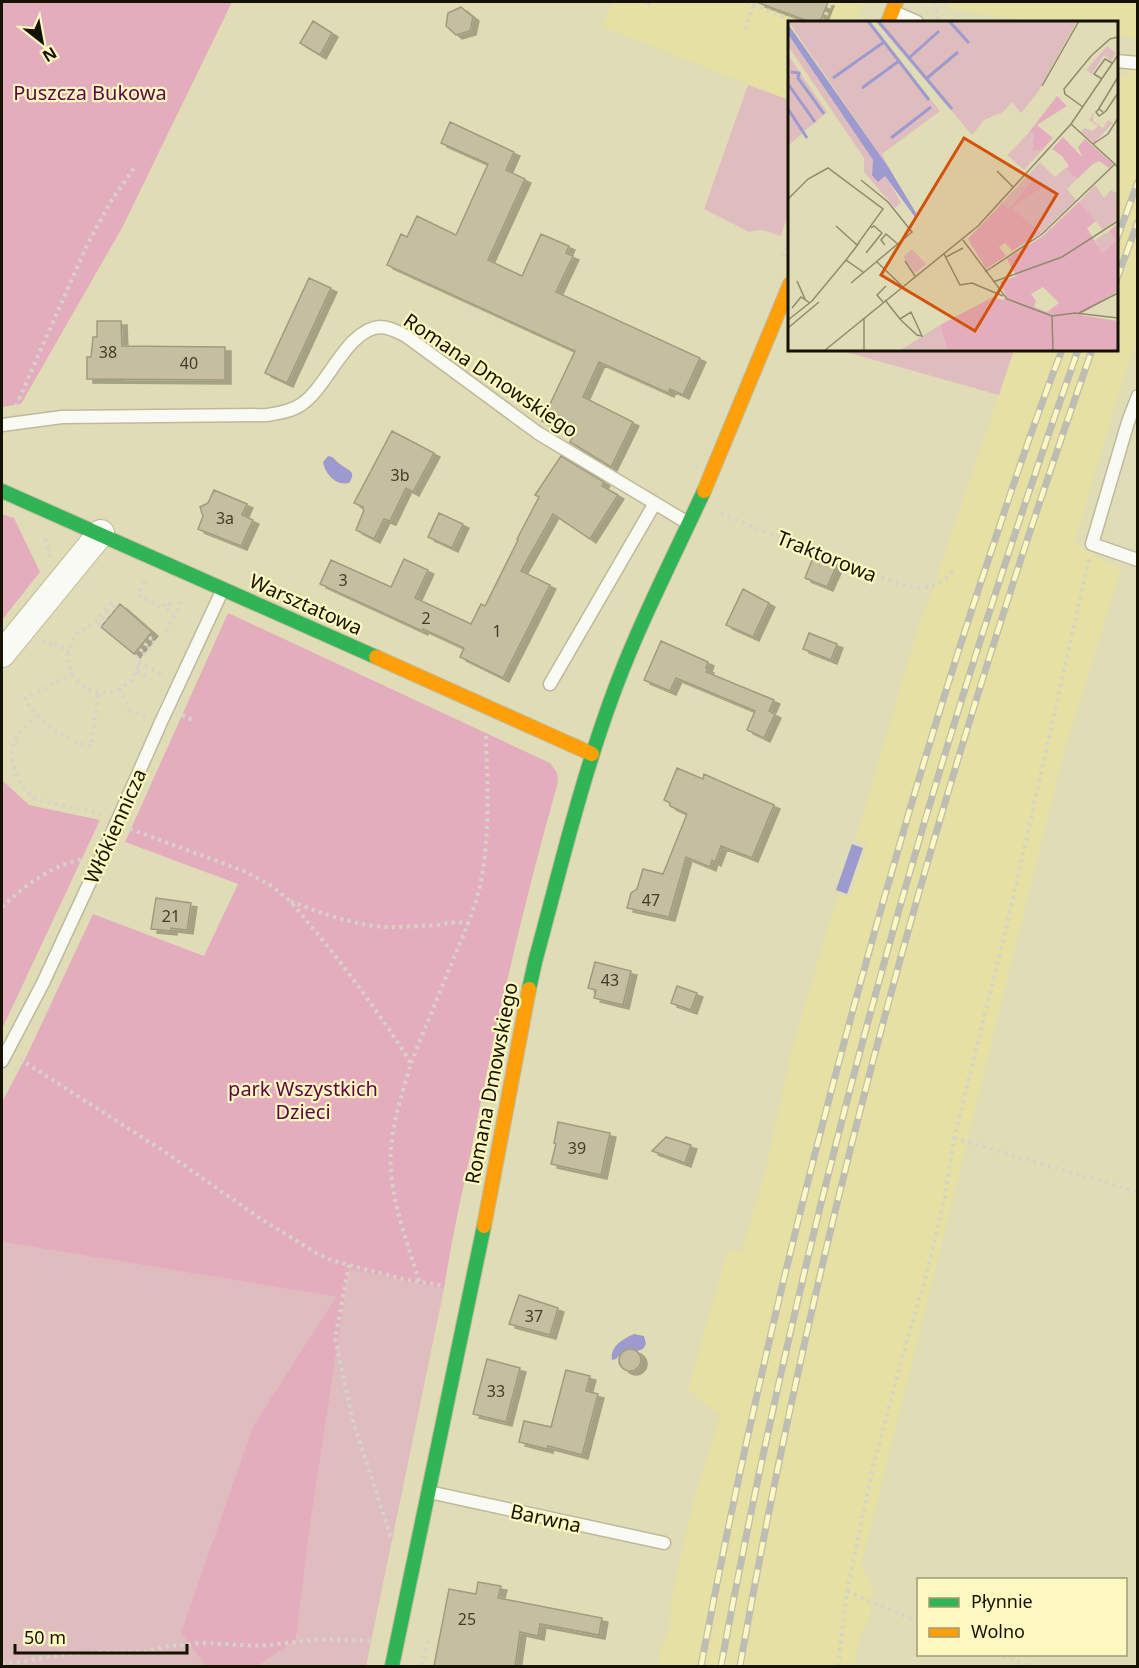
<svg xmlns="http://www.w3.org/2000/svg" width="1139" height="1668" font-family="'Noto Sans',sans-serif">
  <defs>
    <filter id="shadow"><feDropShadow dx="6" dy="4" stdDeviation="0" flood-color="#0004"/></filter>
  </defs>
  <rect width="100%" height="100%" fill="#e0dcb6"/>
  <path fill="#e6e0a3" d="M612,2h252l-7,20h-67l-1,78 -186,-73z
    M946,2h191v36l-20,-3 -1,-13h-79l-87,-13z
    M1137,47v295l-15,40 -48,162 47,25 -57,183 -193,774 -10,39 13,24 -5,30 -10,19 -5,28h-195v-14l11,-23 1,-30 23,-99 26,-84 -32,-27 40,-139 13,3 24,-79 27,-125 46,-155 12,4 17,-54 -11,-5 63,-214 12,-30 83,-245h102l1,-274 8,1z"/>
  <path fill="#dfbdbf" d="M748,85l41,15v111l-8,25c-12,-4 -20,-8 -32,-4l-45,-23z
    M839,350h175l-15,45z
    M2,1242l335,55 -84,129 -35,103 -13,136 8,1h-211z
    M349,1268l95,21 -78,377h-108l38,-26 14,-113z"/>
  <path fill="#e4adbd" d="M2,2h230l-110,226 -101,176 -19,3z
    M2,514l12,4 26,54 -38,48z
    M228,613l322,150 7,10 1,9c-34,120 -62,241 -86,364 -10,48 -21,95 -28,143l-95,-20 -39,258 -14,113 -38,26h-45l-8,-1 -24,-32 72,-207 83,-129 -334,-55v-140l25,-47 66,-141 111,42 34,-72 -113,-42z
    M2,780l27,25 71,15 -98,209z"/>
  <path fill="#9d9acf" d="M328,456c7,1 6,4 12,8 9,7 17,7 9,19 -13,3 -24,-9 -26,-21z
    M852,844l11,4 -16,46 -11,-4z
    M634,1334l10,2 2,8 -3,5 -6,2c-9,-7 -15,1 -21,8l-4,1c-2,-14 11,-21 22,-26z"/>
  <path fill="#c6bea1" stroke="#a29a7d" stroke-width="1.5" filter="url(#shadow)" d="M759,2h69l-8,20h-10l-51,-19z
    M461,7l12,10 -3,14 -14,4 -10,-9 2,-13z
    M313,21l19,12 -12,22 -20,-12z
    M450,122l64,30 -8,18 19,9 -37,81 34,16 19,-42 28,12 -3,7 7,3 -17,36 144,66 -17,37 -13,-6 -2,4 -69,-31 -16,35 50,25 -22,45 -41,-25 4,-7 -32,-14 33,-70 -188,-86 14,-31 6,3 10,-21 39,19 32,-71 -47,-21z
    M309,278l22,10 -44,95 -22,-10z
    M97,321h24l1,25 103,1v33l-138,-1v-22h4l2,-20h4z
    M392,431l42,22 -21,39 -7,-4 -16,33 -6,-2 -10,20 -18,-9 8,-20 -1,-1v-2l-9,-4z
    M561,456l43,26 -2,4 16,9 -28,44 -37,-25 -32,57 29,14 -47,93 -43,-21 4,-9 -41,-19 -1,2 -102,-47 11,-24 60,27 13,-28 24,11 -13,28 56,26 10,-20 4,2 33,-66 -1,-1 22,-42 -4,-2z
    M214,490l33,14 -5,11 11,5 -12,26 -43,-17 5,-13 -3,-9 8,-4z
    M439,513l24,11 -11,24 -24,-11z
    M814,555l23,10 -10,22 -22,-9z
    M743,589l26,14 -16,34 -27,-12z
    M120,604l32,28 -18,22 -33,-27z
    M809,633l28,11 -6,16 -28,-11z
    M661,641l47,21 -2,6 2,1 -2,3 68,28 -5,11 6,3 -11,24 -17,-8 8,-19 -79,-33 -6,13 -26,-11z
    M677,768l26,11 1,-5 70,31 -22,53 -31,-12 -6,16 -3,-2 -2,7 -24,-10 -17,60 -42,-9 4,-15 6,-4 6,-20 20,5 24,-60 -17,-8v-3l-6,-3z
    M156,898l35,5 -4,27 -16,-2v3l-20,-2z
    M595,962l36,9 -8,34 -29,-7 2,-8 -8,-2z
    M677,986l20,7 -6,17 -20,-7z
    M558,1122l52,11 -9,42 -50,-11 5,-20 -2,-1z
    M666,1137l25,8 -6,18 -33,-12z
    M519,1295l39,13 -8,27 -41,-11z
    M619 1360a11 11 0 1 1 22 0a11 11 0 1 1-22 0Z
    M487,1359l33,9 -14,54 -33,-8z
    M566,1370l24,6 -4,15 12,3 -16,61 -34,-9 -1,3 -28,-7 5,-21 27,6z
    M478,1582l23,4 -3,12 104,20 -3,17 -59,-11 -2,12 -18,-4 -5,34h-81l15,-77 27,5z"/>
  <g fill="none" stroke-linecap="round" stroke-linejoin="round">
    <defs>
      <path id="lane" d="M894,12l23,10
        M1116,61l22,2
        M1138,396l-10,26 -36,122 46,16
        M2,425l60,-8 205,-2c12,-2 25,-4 35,-11 26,-18 45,-75 78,-77 10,0 18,5 26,9l132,97 150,90
        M550,684l105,-181
        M2,1061l41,-78 58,-125 60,-136 62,-133
        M429,1492l235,51"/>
      <path id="street" d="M2,654l99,-121"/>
      <path id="fast" d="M2,491l374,166
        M529,989l6,-27c25,-92 47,-186 81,-276 25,-66 58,-130 88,-195
        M392,1666l92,-440"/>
      <path id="slow" d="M888,22l8,-20
        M704,491l86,-207
        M376,657l216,97
        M484,1226l45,-237"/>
    </defs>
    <use href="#lane" stroke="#bdba9c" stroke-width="15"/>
    <use href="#street" stroke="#bdba9c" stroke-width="28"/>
    <use href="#fast" stroke="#bdba9c" stroke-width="16"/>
    <use href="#slow" stroke="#bdba9c" stroke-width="16"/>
    <path stroke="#d6d4c9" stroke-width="4" stroke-dasharray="3 4.5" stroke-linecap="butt" d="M746,2l52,20
      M935,2l3,17
      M648,5l1,-3
      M823,22l8,-20
      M745,29l10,-27
      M783,257l7,-18
      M16,406l71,-161 24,-44 23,-33
      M721,514l183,72c22,3 35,2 50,-16
      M45,539l5,19
      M145,582l-7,13 25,13 3,-6 5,3 -3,6 6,3
      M99,626l16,-20 -4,-3c-6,6 -12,17 -18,21 -10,6 -15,6 -21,18 -16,32 21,66 52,44 13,-8 10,-16 17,-27 4,-6 9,-12 14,-18l-4,-3 -15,19
      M166,631l16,-31
      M44,642v-1l11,6 1,-3 13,8
      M138,663l27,12
      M137,671l14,7
      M73,673l-48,26c15,24 38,40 66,48l7,-53
      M119,689l12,22 16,6
      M37,715c-7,8 -18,16 -22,26 -9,20 5,48 22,59l66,14
      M182,715l10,5
      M130,829l114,42 28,15 18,15
      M2,907c24,-22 48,-41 81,-48
      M20,1059l145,93 96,67 57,35 13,6 29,8 44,11 41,7
      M411,1063c14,-35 28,-69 42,-103 12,-29 26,-59 30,-91 7,-44 4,-89 3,-133
      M954,1138l184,54
      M349,1265l-14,73 18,83 38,117
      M419,1281c-12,-40 -32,-90 -28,-132 2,-29 12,-58 20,-86 -36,-57 -77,-111 -121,-162 28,11 68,26 99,26 15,0 31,-1 47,-2 11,-1 21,-5 32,-1
      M847,1591l71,31
      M996,1654l33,12
      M2,1664l71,-10 28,-2h44l24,-6 34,-3 58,3 59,-7 50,2
      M421,1665l3,-4 4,-20
      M838,1666l9,-75 25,-120 30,-113 23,-78 20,-84 9,-58 53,-213 82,-366"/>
    <use href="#lane" stroke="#fafaf4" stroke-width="12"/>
    <use href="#street" stroke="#fafaf4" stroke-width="26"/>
    <use href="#fast" stroke="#30b455" stroke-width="14"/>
    <use href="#slow" stroke="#ff9f0a" stroke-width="14"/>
    <defs>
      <path id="rail" d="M1116,241l22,-59
        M1116,281l22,-59
        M701,1666c53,-283 123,-564 204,-840 29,-99 60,-198 93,-295 20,-61 41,-122 64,-181
        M721,1666c83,-448 205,-887 357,-1316
        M740,1666c79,-448 201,-888 352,-1316"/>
    </defs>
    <use href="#rail" stroke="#bebdb3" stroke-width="7"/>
    <use href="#rail" stroke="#fdf8c0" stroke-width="4.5" stroke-dasharray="14" stroke-linecap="butt"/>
  </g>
  <g text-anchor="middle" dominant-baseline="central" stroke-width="4.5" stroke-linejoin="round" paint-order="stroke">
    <g font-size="16" fill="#423d28">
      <text x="108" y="352">38</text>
      <text x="189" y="363">40</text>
      <text x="400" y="475">3b</text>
      <text x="225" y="518">3a</text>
      <text x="343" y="580">3</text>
      <text x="426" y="618">2</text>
      <text x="497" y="631">1</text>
      <text x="651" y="900">47</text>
      <text x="171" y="916">21</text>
      <text x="610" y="980">43</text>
      <text x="577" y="1148">39</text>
      <text x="534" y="1316">37</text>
      <text x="496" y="1391">33</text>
      <text x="467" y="1619">25</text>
    </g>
    <g font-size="20" fill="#5e0545" stroke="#fdf8c0">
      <text x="90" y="92">Puszcza Bukowa</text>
      <text x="303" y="1088">park Wszystkich<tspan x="303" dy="23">Dzieci</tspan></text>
    </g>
    <g font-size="20" fill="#161200" stroke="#fdf8c0">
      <text transform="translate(491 375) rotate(34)">Romana Dmowskiego</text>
      <text transform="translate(827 556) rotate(22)">Traktorowa</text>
      <text transform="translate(306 604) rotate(24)">Warsztatowa</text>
      <text transform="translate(115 826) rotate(-66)">Włókiennicza</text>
      <text transform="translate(491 1083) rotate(-79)">Romana Dmowskiego</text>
      <text transform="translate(546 1518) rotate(12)">Barwna</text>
    </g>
  </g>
  <g transform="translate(788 21)">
    <rect width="330" height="330" fill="#e0dcb6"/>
    <path d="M0,0h79l73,90 -58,43 7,14zM87,0h202l-39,71 -17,21 -9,-11 -9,10 -19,8 -12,15zM0,13l85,126 -1,15 9,3 2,-5 11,17 7,13 -6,5 -31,-36v-14l-76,-112zM319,25l9,7 -5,8 -7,-6 -12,19 -6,-4zM0,34l39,57 -37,32 -2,-1zM306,91l-1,9 10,7 5,-8 5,3 -19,20 -13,-11 3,-4 9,3 5,-5 -9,-6zM242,111l4,2 -2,17 10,-1 -18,20 -17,-15zM252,141l15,15 10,-9 12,11 -10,10 9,11 -35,33 -30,-25 29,-20 -9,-6 -22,28 -7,-7zM307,164l9,13 7,-8 7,4v25l-15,11 -24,-28zM321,210l8,9 -15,13 -7,-13zM124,228l14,15 -11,9 -12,-16zM152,304l8,26h-49z" fill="#dfbdbf"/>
    <path d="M269,75l10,10 -30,19 16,13 -11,12 -10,1 2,-17 -4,-2 -14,17zM275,116l19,20 -4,-10 7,-8 28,25 -4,4 -10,-7 -6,3 -16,15 -11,-10 3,-3 -7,-10 -10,-7zM249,160l4,7 -29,20 29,25 -29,18 -7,-8 -6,4 7,9 -20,13 -18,-30 34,-36 7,6 22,-27zM291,181l17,19 -9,7 15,25 14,-12 -7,-10 9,-7v67l-38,24 38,6v30h-170l-8,-26 53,-28 10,3 3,-4 -6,-14 16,-6 -9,-17 36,-23zM255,266l16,16 -12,9 -13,-5 2,-6 -5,-7z" fill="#e4adbd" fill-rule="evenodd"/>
    <path d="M0,3l101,144 27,45 -1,4 -30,-41 -7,6 -6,-7 1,-15 -85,-126z" fill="#9d9acf"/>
    <path fill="none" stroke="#9d9acf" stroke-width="3" d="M80,0l61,79M90,0l74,88M161,0l20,22M121,37l30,-27M3,51l8,1 -1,5 26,36M45,57l51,-36M138,58l32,-27M0,63l27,38M74,67l37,-27M0,88l19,29M103,117l40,-31"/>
    <path fill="none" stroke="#8f8b6d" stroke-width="1.5" d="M314,58l-8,-5 11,-15 7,4M254,65l37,-65M295,86l-18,-13 -1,-5 27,-33 19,-17 8,-2M310,89l20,-33M315,91l-4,-3 -3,3 3,4 7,-5 12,-18M283,103l47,43M305,123l15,-10 10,-16M209,150l16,16M0,178l20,-20 20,-11 55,41 -26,36 -21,-19M175,219l44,59 45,17 23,-3 43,5M71,222l-13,17 17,12M97,224l-4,-5 5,-6 13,11M78,232l16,-20 -8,-7 -3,2M156,233l16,31 12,-2 31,13M158,236l17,-9M117,240l10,15M89,241l25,24M197,251l57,-38 73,-70M9,260l8,18M205,261l69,-25 56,-36M63,262l61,-51 -24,-30 -27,-22M97,279l15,19 4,4 13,12 5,1 -11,-24 -11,7M95,281l-6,-7 9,-9M4,287l9,-11 9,6M291,292l39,-20M264,295l1,35M0,299l24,-19 34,-41M0,307l31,-26M36,330l154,-125 93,-102 47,-69M76,330v-32"/>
    <path fill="#d3520b" fill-opacity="0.15" stroke="#d3520b" stroke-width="3" d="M176,117l93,56 -82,137 -94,-56z"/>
    <rect width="330" height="330" fill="none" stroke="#161200" stroke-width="3"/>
  </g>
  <rect width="1139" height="1668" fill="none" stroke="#161200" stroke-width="6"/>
  <rect x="917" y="1578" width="210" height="78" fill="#fdf8c0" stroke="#a19c73" stroke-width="1.5"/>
  <rect x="929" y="1598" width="30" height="9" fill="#30b455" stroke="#a19c73" stroke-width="1.5"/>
  <text x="971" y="1608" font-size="18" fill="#161200">Płynnie</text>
  <rect x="929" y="1628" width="30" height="9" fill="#ff9f0a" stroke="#a19c73" stroke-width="1.5"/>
  <text x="971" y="1638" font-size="18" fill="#161200">Wolno</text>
  <g transform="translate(42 42) rotate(149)" stroke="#fdf8c0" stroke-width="4.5" paint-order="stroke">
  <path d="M0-4.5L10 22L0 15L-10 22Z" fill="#161200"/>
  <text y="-9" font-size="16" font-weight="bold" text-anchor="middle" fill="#161200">N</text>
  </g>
  <path d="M15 1644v9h172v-9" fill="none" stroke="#161200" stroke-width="3"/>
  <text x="24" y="1644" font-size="18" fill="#161200" stroke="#fdf8c0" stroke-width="4.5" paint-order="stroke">50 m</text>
</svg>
